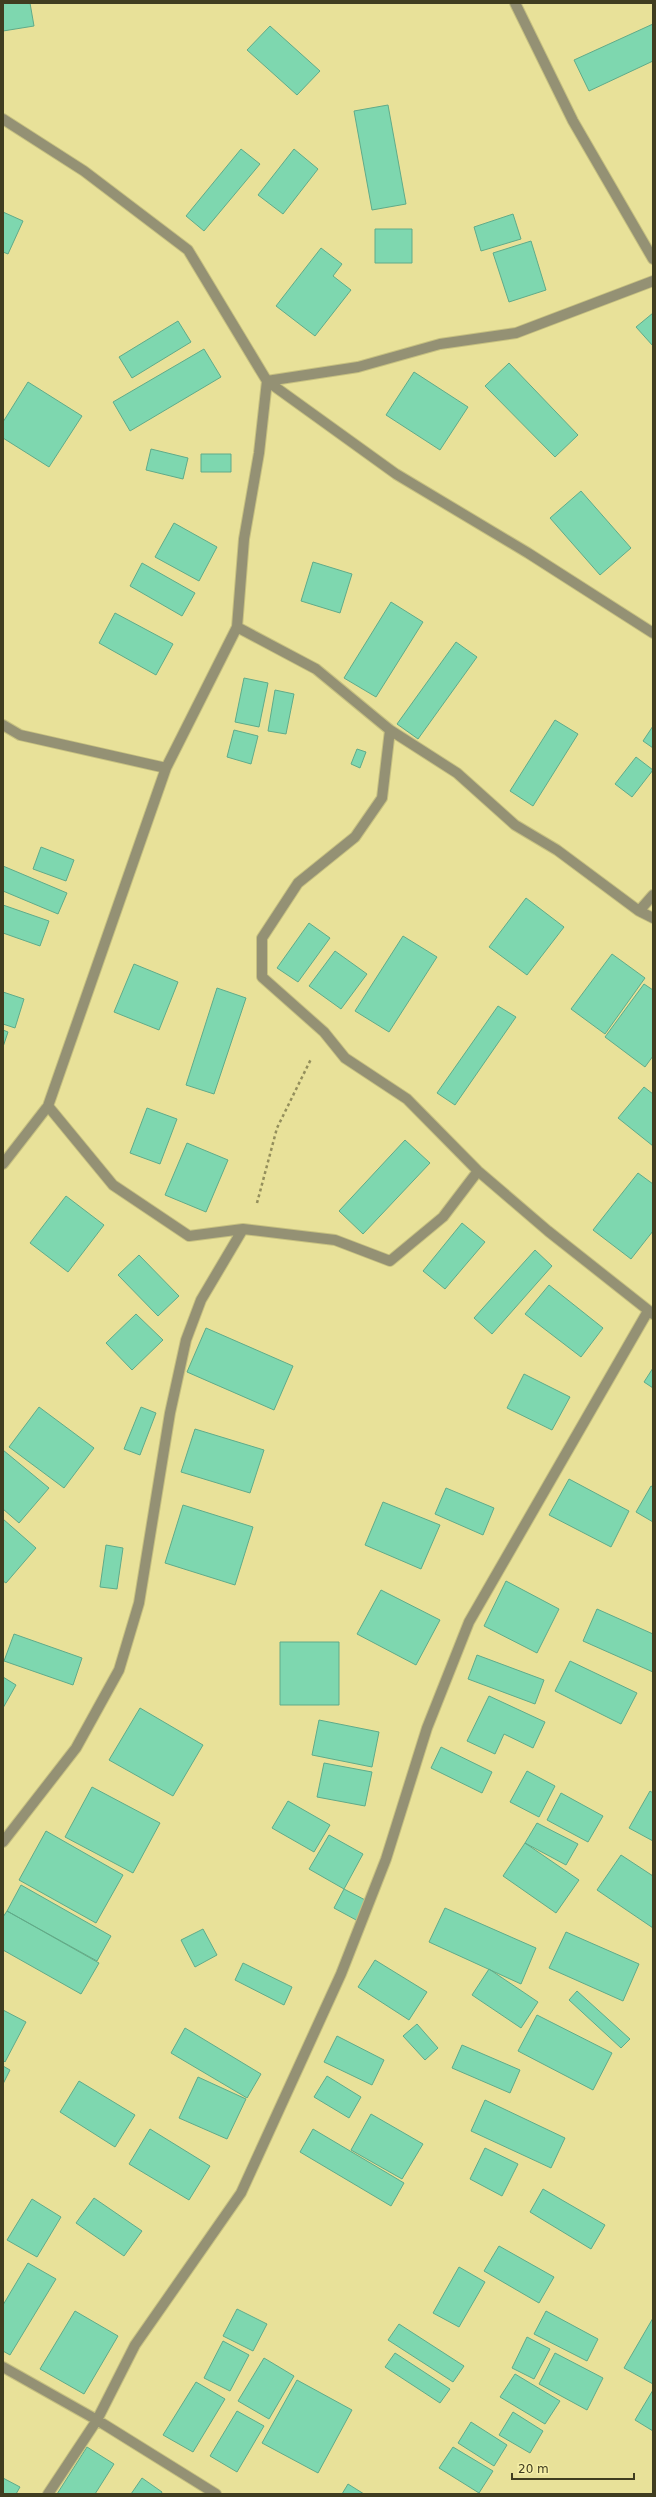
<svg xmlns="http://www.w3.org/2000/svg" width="656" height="2497" font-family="'DejaVu Sans',sans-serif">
  <rect width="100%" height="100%" fill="#e8e199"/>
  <path fill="#7ed7af" stroke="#60ab89" d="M3,3h27l4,23 -31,5z
    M653,24v37l-64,30 -15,-31z
    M270,26l50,45 -23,24 -50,-45z
    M388,105l18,99 -34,6 -18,-99z
    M241,149l19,15 -56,67 -18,-15z
    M294,149l24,20 -35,45 -25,-19z
    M3,212l20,9 -15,33 -5,-2z
    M513,214l8,25 -40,12 -7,-24z
    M375,229h37v34h-37z
    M531,241l15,49 -37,12 -16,-49z
    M321,248l21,16 -9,12 18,14 -36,46 -39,-30z
    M653,313v33l-17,-19z
    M178,321l13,21 -59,36 -13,-21z
    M204,349l17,28 -91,54 -17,-29z
    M509,363l69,72 -23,22 -70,-71z
    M414,372l54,35 -28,43 -54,-35z
    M28,382l54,34 -33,51 -46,-29v-16z
    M151,449l37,9 -5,21 -37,-9z
    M201,454h30v18h-30z
    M581,491l50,57 -31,27 -50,-57z
    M174,523l43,24 -18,34 -44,-24z
    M313,562l39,12 -12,39 -39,-12z
    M142,563l53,30 -13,23 -52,-30z
    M391,602l32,20 -47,75 -32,-19z
    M115,613l58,31 -17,31 -57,-32z
    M456,642l21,15 -59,82 -21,-15z
    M244,678l24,5 -9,44 -24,-5z
    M275,690l19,4 -8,40 -18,-3z
    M555,720l23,14 -45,72 -23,-15z
    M653,726v22l-10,-7z
    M234,730l24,6 -7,28 -24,-7z
    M357,749l9,3 -6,16 -9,-4z
    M636,757l17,13 -21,27 -17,-13z
    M41,847l33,13 -8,21 -33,-12z
    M3,866l64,27 -9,21 -55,-23z
    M526,898l38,29 -37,48 -38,-28z
    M3,905l46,16 -9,25 -37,-13z
    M309,923l21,15 -32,44 -21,-14z
    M403,936l34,21 -48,75 -34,-21z
    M335,951l32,23 -26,35 -32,-23z
    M612,954l33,24 -40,56 -34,-25z
    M134,964l44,18 -19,48 -45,-18z
    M644,984l9,6v66l-8,11 -40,-30z
    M217,988l29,10 -32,96 -28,-9z
    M3,992l21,7 -9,29 -12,-4z
    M498,1006l18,11 -61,88 -18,-12z
    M3,1030l5,2 -5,15z
    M644,1087l9,7v52l-35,-28z
    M147,1108l30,11 -17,45 -30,-11z
    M405,1140l25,23 -67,71 -24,-23z
    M187,1143l41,17 -22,52 -41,-17z
    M638,1173l15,11v47l-22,28 -38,-29z
    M66,1196l38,29 -36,47 -38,-29z
    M462,1223l23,19 -40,47 -22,-18z
    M535,1250l17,16 -60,68 -18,-16z
    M139,1255l40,41 -21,20 -40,-41z
    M549,1285l54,43 -22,29 -56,-43z
    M136,1314l27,26 -31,30 -26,-27z
    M206,1328l87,38 -19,44 -87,-38z
    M653,1368v20l-9,-6z
    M524,1374l46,23 -18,33 -45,-22z
    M39,1407l55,41 -30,40 -55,-41z
    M141,1407l15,6 -16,42 -16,-6z
    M195,1429l69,21 -14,43 -69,-21z
    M3,1450l46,38 -30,35 -16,-14z
    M569,1479l60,32 -18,36 -62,-32z
    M651,1486l2,1v35l-17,-10z
    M446,1488l48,20 -11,27 -48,-21z
    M383,1502l57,23 -19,44 -56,-24z
    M183,1505l70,22 -18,58 -70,-22z
    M3,1519l33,29 -30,35 -3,-2z
    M106,1545l17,3 -6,41 -17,-2z
    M506,1581l53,28 -22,44 -53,-27z
    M381,1590l59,30 -24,45 -59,-31z
    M597,1609l56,25v38l-70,-31z
    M14,1634l68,24 -9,27 -69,-24z
    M280,1642h59v63h-59z
    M477,1655l67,25 -9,24 -67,-25z
    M570,1661l67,32 -16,31 -66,-33z
    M3,1677l13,8 -13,23z
    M489,1696l56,26 -12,26 -29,-14 -9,20 -28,-13z
    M140,1708l63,37 -30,51 -64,-36z
    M319,1720l60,12 -7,35 -60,-12z
    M441,1747l51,25 -10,21 -51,-25z
    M324,1763l48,9 -7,34 -48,-9z
    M527,1771l28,15 -16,31 -29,-15z
    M92,1787l68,36 -27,50 -68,-36z
    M650,1791l3,2v48l-24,-13z
    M561,1793l42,23 -15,26 -41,-22z
    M288,1801l42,24 -16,27 -42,-24z
    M537,1823l41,21 -12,21 -41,-22z
    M46,1831l77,44 -27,48 -77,-43z
    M329,1835l34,19 -19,35 -35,-20z
    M525,1843l54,37 -23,33 -53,-37z
    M621,1855l32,21v52l-56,-38z
    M21,1885l90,51 -14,25 -90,-50z
    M344,1889l25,13 -11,19 -24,-13z
    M445,1908l91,40 -15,36 -92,-42z
    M7,1911l92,52 -18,31 -78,-44v-33z
    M203,1929l14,26 -22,12 -14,-27z
    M566,1932l73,32 -16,37 -74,-33z
    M375,1960l52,32 -18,28 -51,-33z
    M243,1963l49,24 -8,18 -49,-25z
    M489,1969l49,33 -17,26 -49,-33z
    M577,1991l53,48 -9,9 -52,-48z
    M3,2010l23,12 -21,40 -2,-2z
    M537,2015l75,38 -19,37 -75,-39z
    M417,2024l21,24 -13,12 -22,-24z
    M185,2028l76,46 -14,24 -76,-45z
    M337,2036l47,24 -12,25 -48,-23z
    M462,2045l58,25 -10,23 -58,-25z
    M3,2066l7,4 -7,14z
    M327,2076l34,21 -12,21 -35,-21z
    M198,2077l48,22 -19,40 -48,-21z
    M79,2081l56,34 -20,32 -55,-35z
    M485,2100l80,38 -14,30 -80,-37z
    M371,2114l52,30 -21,35 -51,-29z
    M150,2129l60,37 -21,34 -60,-36z
    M313,2129l91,54 -13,23 -91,-54z
    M485,2148l33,16 -16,32 -32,-17z
    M543,2189l62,36 -14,24 -61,-37z
    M94,2198l48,33 -18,25 -48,-33z
    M32,2199l29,18 -24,40 -30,-17z
    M499,2246l55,31 -15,26 -55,-32z
    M28,2263l28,16 -46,76 -7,-4v-46z
    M459,2267l26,15 -26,45 -26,-14z
    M237,2309l30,15 -14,27 -30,-15z
    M75,2311l43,25 -34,58 -44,-25z
    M546,2311l52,28 -11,22 -53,-27z
    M653,2318v66l-29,-16z
    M399,2324l65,42 -11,16 -65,-42z
    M527,2337l23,12 -16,30 -22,-11z
    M223,2341l26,14 -19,36 -26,-13z
    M395,2353l55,36 -10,14 -55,-36z
    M555,2353l48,25 -16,32 -48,-26z
    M264,2358l30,18 -25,43 -31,-18z
    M515,2374l45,27 -15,23 -45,-27z
    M297,2380l55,30 -34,63 -56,-30z
    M196,2382l29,17 -32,53 -30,-17z
    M653,2390v41l-18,-11z
    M237,2411l27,15 -27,46 -27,-16z
    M513,2412l30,19 -13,22 -31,-18z
    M471,2422l36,23 -13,21 -36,-23z
    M87,2447l27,17 -19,30h-38z
    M453,2447l40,24 -14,22 -40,-25z
    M3,2478l17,9 -4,7h-13z
    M142,2478l20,14 -1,2h-30z
    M348,2484l16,10h-22z"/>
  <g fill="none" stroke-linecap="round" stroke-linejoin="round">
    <defs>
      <path id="minor" d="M515,3l58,118 80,138
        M3,119l81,52 104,79 79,131 -8,72 -15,86 -7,88 -71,141 -118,338 -45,58
        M267,381l129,93 132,79 125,80
        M267,381l91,-14 82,-23 76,-11 137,-52
        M237,627l79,42 74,61 67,43 58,52 42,25 82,61 14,7
        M3,725l17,10 146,33
        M390,730l-8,68 -27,39 -57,46 -36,55v39l62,55 21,26 62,41 71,72 70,60 105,83
        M639,911l14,-16
        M48,1106l65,79 76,51 54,-7 92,11 55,21 53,-44 35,-46
        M3,1842l73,-94 43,-78 20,-67 31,-190 16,-73 15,-40 42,-71
        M3,2367l94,53 119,74
        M48,2494l49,-74 38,-75 106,-152 100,-219 45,-115 41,-131 42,-106 179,-311"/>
    </defs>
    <use href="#minor" stroke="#c6c081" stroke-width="12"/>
    <path stroke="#948f5c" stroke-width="2.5" stroke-dasharray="3 3" stroke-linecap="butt" d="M257,1203l20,-75 34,-69"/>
    <use href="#minor" stroke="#949174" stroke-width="10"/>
  </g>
  <rect width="656" height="2497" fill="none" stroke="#403d20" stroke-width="8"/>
  <path d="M512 2473v6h122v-6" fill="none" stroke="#403d20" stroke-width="2"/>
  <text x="518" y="2473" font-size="12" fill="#403d20" stroke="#f5eea6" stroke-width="3" paint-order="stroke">20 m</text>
</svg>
